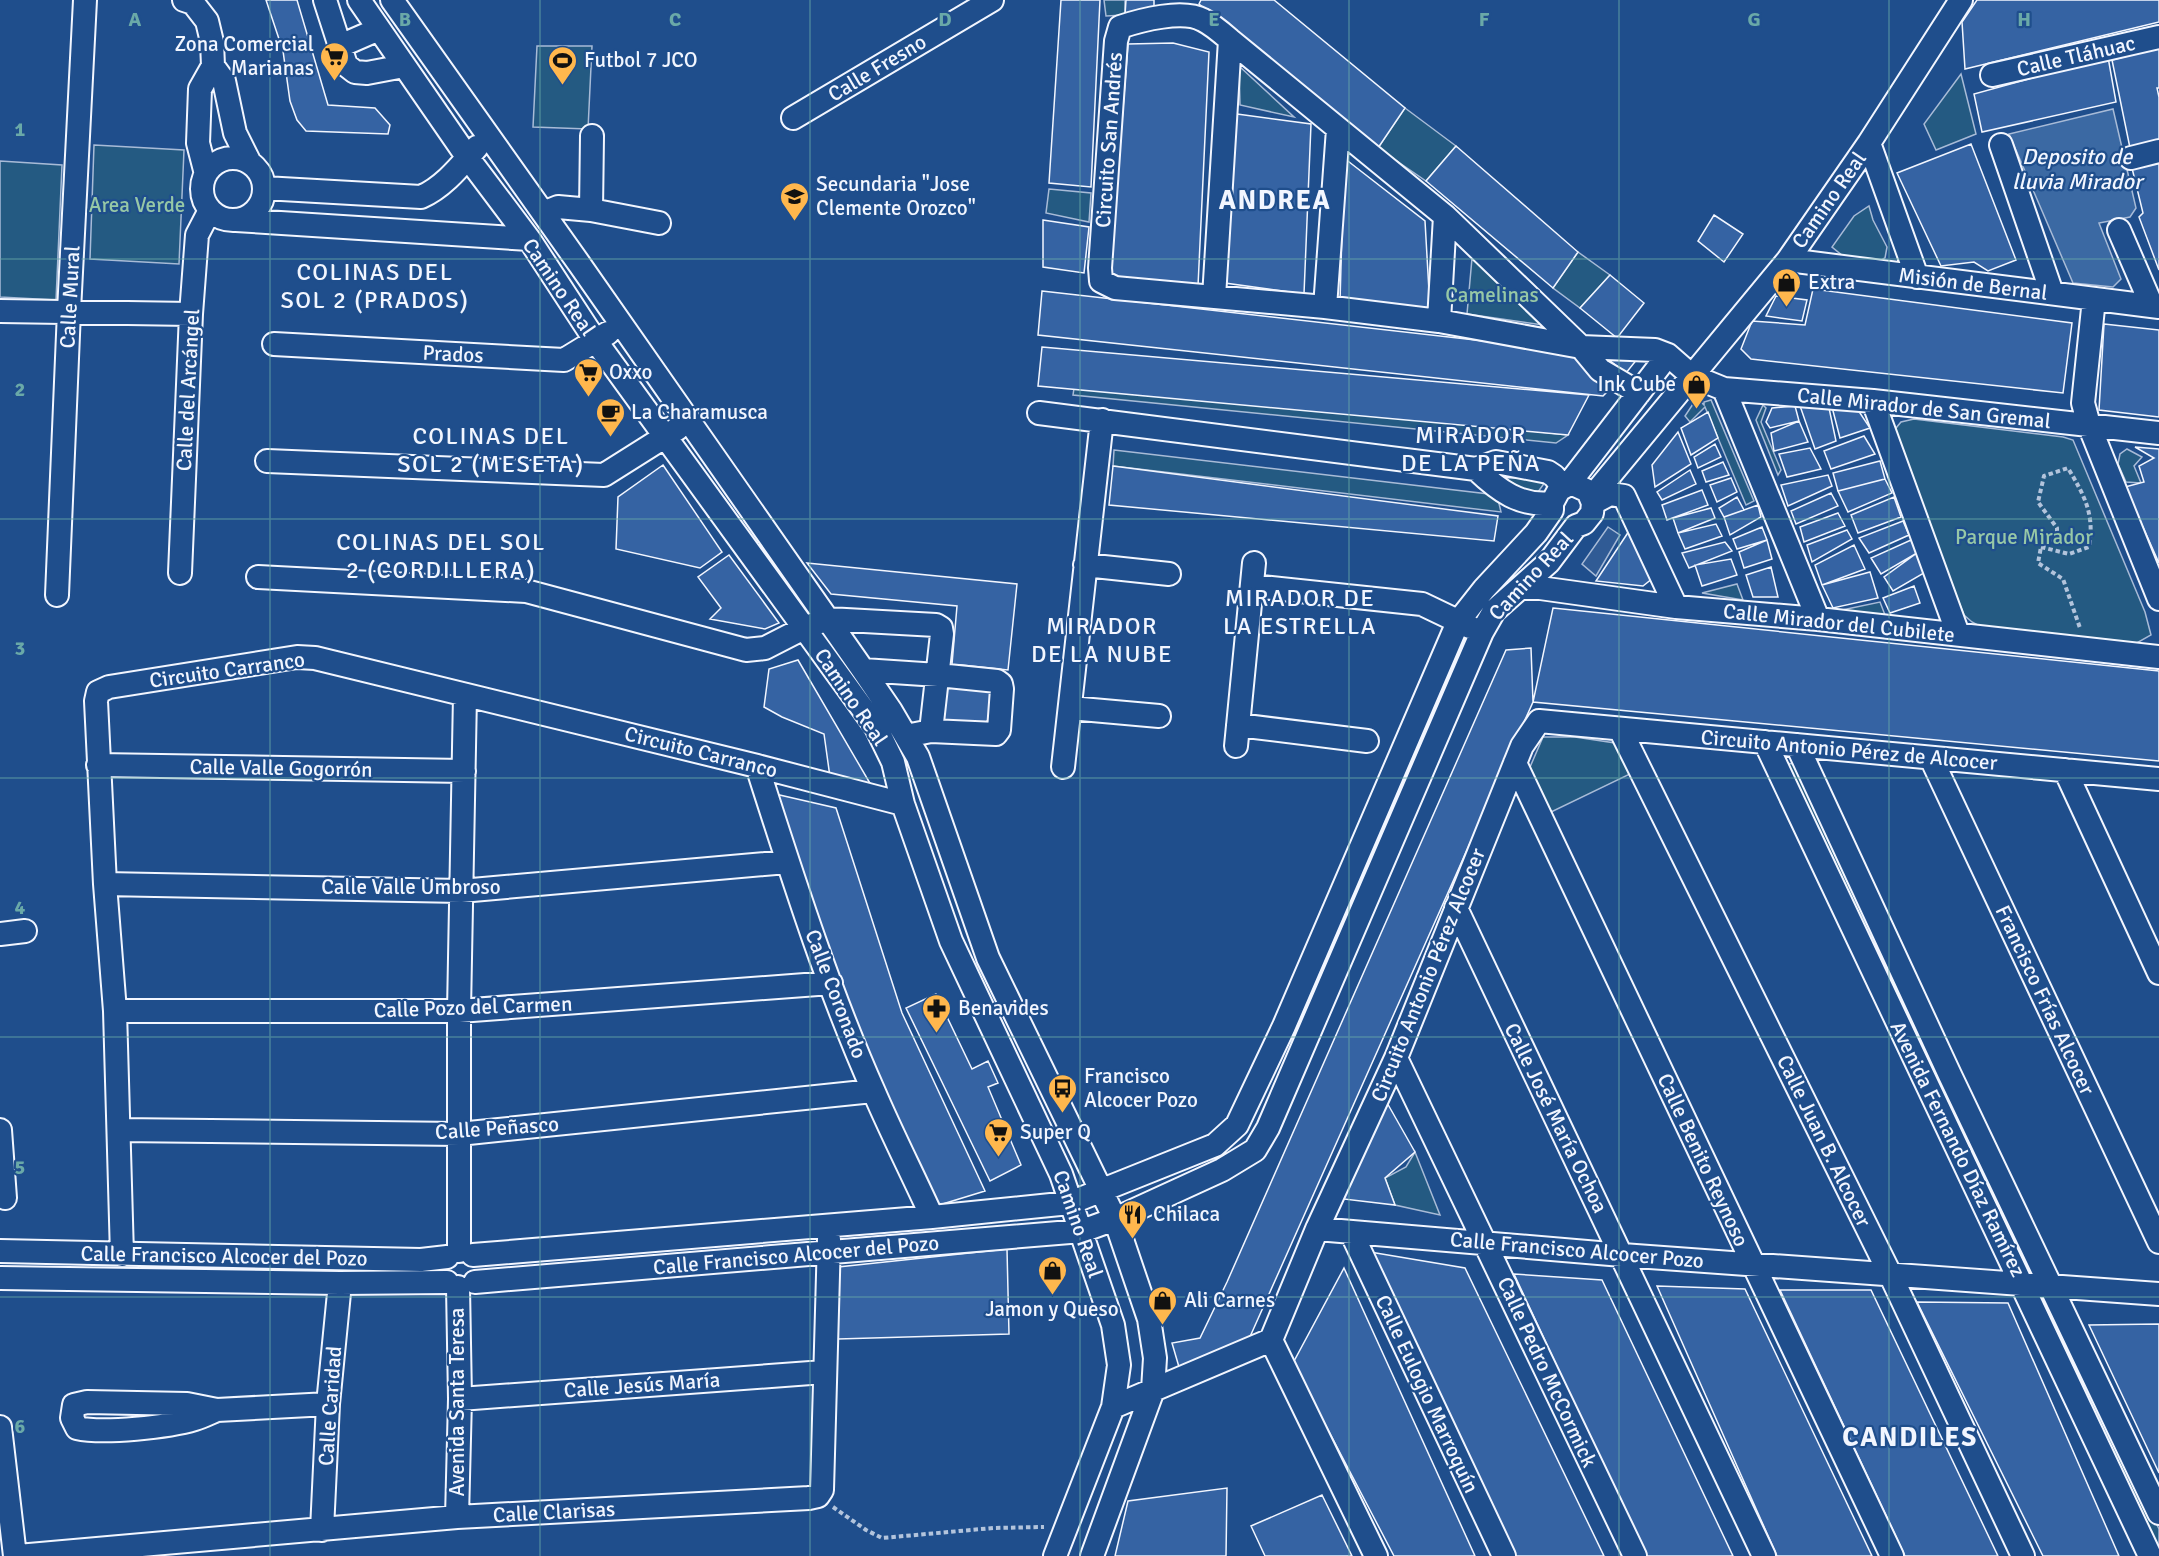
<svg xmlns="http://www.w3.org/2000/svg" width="2159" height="1556" font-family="Signika,sans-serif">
  <rect width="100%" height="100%" fill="#1f4e8c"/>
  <path fill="#245a82" stroke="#a8bbd7" stroke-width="1.5" d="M1104,0h21v15l-19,1z
    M537,46h55l-4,83 -55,-2z
    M1239,66l55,51 -54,-12z
    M1961,74l15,60 -40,16 -12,-26z
    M1405,108l51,38 -30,35 -48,-33z
    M94,145l90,5 -5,114 -89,-5z
    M0,161l62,4 -6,135 -56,-3z
    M1049,189l42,4 -2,29 -43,-9z
    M1869,206l4,14 14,27 -2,11 -6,3 -36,-5 -11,-9 22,-31z
    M1473,247l84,80 -90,-13z
    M1578,252l32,23 -30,33 -27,-20z
    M1075,382l493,53 -12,8 -483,-48z
    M1697,398l7,7v-3l7,-2 43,101 -8,4 -41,-98 -15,15 -5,-6z
    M1763,405l3,3 -5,14 20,48 -3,5 -22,-55z
    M1914,419l149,18 10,3 72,172 6,23 -16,9 -152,-16 -11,-6 -8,-7 -72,-182 9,-11z
    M2127,449l15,8 -8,9 7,17 -15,-1 -8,-18 2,-10z
    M1114,450l383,45 4,17 -388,-46z
    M1505,478h43l-15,21z
    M1737,584l6,16 -41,-7z
    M1880,602l5,13 -43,-5z
    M1543,737h32l40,6 15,31 -81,39 -22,-39z
    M1779,763l18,1 225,494z
    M1415,1152l25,63 -45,-10 -10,-27 21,-11z
    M2043,1311h12l104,218v25z"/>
  <path fill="#305b95" stroke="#a8bbd7" stroke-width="1.5" d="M1608,527l12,8 -24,41 -14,-12z"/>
  <path fill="#3b69a3" stroke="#a8bbd7" stroke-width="1.5" d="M2113,109l23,99 -6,9 -31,6 22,56 -8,8 -40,-4 -64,-149z"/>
  <path fill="#3563a3" stroke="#f2f6ff" stroke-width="1.5" d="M266,0h31l31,105 47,3 15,17 -2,9 -82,-3 -9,-11 -7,-19 -7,-50z
    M1061,0h39l-9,187 -42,-4z
    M1126,0h28v13l-29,2z
    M1201,0h73l131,108 -27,40 -179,-144z
    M1977,0h182v22l-194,47 -3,-47z
    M1173,43l36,9 -11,234 -88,-10 18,-232z
    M2159,48v40h-2l2,9v43l-29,8 -18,-88z
    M2108,57l8,45 -134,30 -8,-38z
    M1237,114l74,10 -7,170 -79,-11z
    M1971,144l45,116 -28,11 -14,-9 -33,4 -44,-93z
    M1456,146l122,106 -25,36 -127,-107z
    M1344,158l81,63 5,88 -90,-7z
    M2159,159v111l-20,-53 4,-4 -12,-49z
    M1714,215l29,19 -19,28 -26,-21z
    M1043,220l46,7 -5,46 -41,-6z
    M1610,275l34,28 -27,35 -37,-30z
    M1813,289l259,34 -9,70 -312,-34 -10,-10 11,-28 53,4z
    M1042,291l531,60 41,34 -11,11 -565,-61z
    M1776,296l31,4 -5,21 -36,-5z
    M2104,324l55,6v87l-60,-7z
    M1042,347l547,48 -21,40 -530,-49z
    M1642,353l-16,20 -17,-13z
    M1799,403l30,5 7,33 -21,8z
    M1795,406l4,15 -29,7 -4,-6 6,-14z
    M1832,407l26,3 12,18 -30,10z
    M1708,412l10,26 -27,17 -10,-27z
    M1799,421l9,21 -34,9 -3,-18z
    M1678,432l13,32 -36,23 -3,-22z
    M1864,436l11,18 -44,15 -7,-18z
    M1715,444l6,13 -23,11 -4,-11z
    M2135,447l24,2v114l-34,-76 19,-5 -5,-16 15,-8z
    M1810,448l11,21 -34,8 -8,-23z
    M1880,461l5,18 -47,12 -5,-18z
    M1723,462l6,13 -23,7 -4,-11z
    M663,465l59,87 -22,16 -84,-19 2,-52z
    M1113,466l385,50 -4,25 -385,-36z
    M1690,470l6,14 -34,16 -5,-8z
    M1828,475l4,11 -44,20 -7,-21z
    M1731,478l6,14 -20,10 -7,-17z
    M1885,479l7,14 -44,19 -10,-21z
    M1702,490l6,15 -41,15 -5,-15z
    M1831,493l7,13 -42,18 -5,-13z
    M1737,497l7,13 -20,7 -5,-9z
    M1894,497l7,20 -43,16 -7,-18z
    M1758,505l3,12 -31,18 -6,-18z
    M1711,508l4,10 -37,15 -5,-15z
    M1838,513l7,13 -41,16 -4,-15z
    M1903,521l6,14 -40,18 -10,-15z
    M1716,524l6,12 -37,13 -7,-16z
    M1633,525l20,53 -10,8 -47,-5z
    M1762,527l5,13 -30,9 -4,-10z
    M1847,530l5,9 -40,23 -5,-17z
    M1767,540l5,19 -28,9 -5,-16z
    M1911,540l6,13 -36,21 -10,-16z
    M1725,542l7,9 -43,17 -7,-15z
    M1854,545l11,24 -43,16 -7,-20z
    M1917,553l7,20 -31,18 -9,-14z
    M729,555l50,68 -14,6 -55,-10 11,-11 -23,-31z
    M1731,559l6,16 -35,11 -7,-21z
    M807,563l210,21 -9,86 -56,-6 5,-58 -126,-12z
    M1771,567l7,30h-25l-7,-22z
    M1870,572l8,26 -45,10 -11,-23z
    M1914,586l6,17 -30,10 -7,-15z
    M1553,608l606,63v90l-626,-59z
    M1531,648l2,54 -284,637 -70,28 -7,-24 28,-5 27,-56 279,-632z
    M798,660l73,125 -41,-8 -6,-43 -42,-17 -18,-10 5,-38z
    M942,686l52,5 -4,40 -52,-5z
    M771,793l65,15 66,205 83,178 -49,15 -77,-174z
    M936,994l36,75 16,-8 10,22 -10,4 33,78 -31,16 -84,-173z
    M1386,1101l29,51 -30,26 10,27 -60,-7z
    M1007,1249l2,85 -171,5v-72z
    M1370,1252l95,16 139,288h-93z
    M1344,1268l131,288h-81l-101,-193z
    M1514,1274l88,6 131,276h-88z
    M1657,1286l88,3 127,267h-95z
    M1780,1290h91l127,266h-93z
    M1917,1302l91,1 111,253h-76z
    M2159,1324v149l-70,-148z
    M1227,1488l-1,68h-111l13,-55z
    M1322,1495l30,61h-87l-14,-30z"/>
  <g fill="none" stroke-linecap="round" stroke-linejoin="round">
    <defs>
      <path id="minor" d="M184,0l9,3 14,18 5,21 1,24 11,15 11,52 15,30
        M325,0l21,65 9,7 12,1 37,-7
        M359,0l109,158 61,81 66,101 281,387 17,35 10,42 48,137 110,233 52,151 6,40 -6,42 -58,149
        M392,0l188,265 283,405 28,41 27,46 70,201 127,261 34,100 6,39 -2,32 -61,166
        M340,46l39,-17
        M1992,75l167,-38
        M793,118l199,-118
        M1869,143l48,134
        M2001,145l51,148
        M2131,158l28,-7
        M202 189a31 31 0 1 1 62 0a31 31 0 1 1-62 0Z
        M206,174l-8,-31 2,-54 13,-23
        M264,188l157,9c23,-10 40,-32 56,-50
        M591,210l68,13
        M543,213l15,-6 33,3 1,-74
        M236,220l293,19
        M2119,230l33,76
        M1788,260l371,47
        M1214,297l16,-257
        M2094,299l-11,104 6,22 70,174
        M1325,307l13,-178
        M0,311l191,3
        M1439,321l6,-105
        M274,344l290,16 44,-27
        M1724,389l94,230
        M1639,393l-39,-23 -19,-23 -136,-131 -215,-176c-8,-7 -17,-15 -27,-20 -20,-11 -62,0 -83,7l-4,14 -16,227 1,13 14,7 210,19 114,14 142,26 74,3 13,5 24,21 32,13 149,12 286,32
        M1873,401l85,233
        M1039,413l437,56 20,-7 52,10 6,4 9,11
        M267,461l337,14 73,-46
        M1476,469c22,21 44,38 76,34
        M1592,497l196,-237 81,-117 92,-143
        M1593,503l17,-9 14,2 52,111
        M1085,565l84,9
        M180,573l11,-259 6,-79 13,-25
        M258,577l268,14 220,59 19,-2 39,-20 24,-9 108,6 5,3 1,6 -11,97 -25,5
        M1253,586l169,18 48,23
        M1520,588h20l136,19 142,12 341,38
        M57,595l12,-284 16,-311
        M863,670l75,5 59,6 4,3 1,5 -3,41 -3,4 -65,-3
        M1070,708l89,8
        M1238,725l129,16
        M1620,729l270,545 133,282
        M1765,742l385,814
        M1797,745l153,330 209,438
        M1236,746l18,-183
        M1931,758l228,484
        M1515,763l377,793
        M98,765l366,6
        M757,766c35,109 70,221 117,326 18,42 39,83 58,125
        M1063,767l39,-347
        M2065,770l94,203
        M105,884l356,7 326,-29
        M1456,908l308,648
        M0,934l25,-3
        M115,1011h344l372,-28
        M1396,1058l239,498
        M0,1130l5,68
        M119,1130l340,4 414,-43
        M1317,1229l305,26 537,39
        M1351,1232l153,324
        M0,1251l421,9 26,-3
        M459,1251v-240l6,-316
        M122,1255l-7,-244 -10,-127 -9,-183 2,-9 11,-5 188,-30 18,1 442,108 146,38
        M473,1255l459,-38 138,-14 145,-58 22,-20 47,-99 174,-404 26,-33 52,-56 16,-23v-7l7,-13 9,-5 100,-130
        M0,1278l340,5 107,-1
        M475,1282l607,-51 33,-12 107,-49 33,-20 13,-22 214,-496 12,-21 55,-49 27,-36 8,-3 8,-10 1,-10 -5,-12 -13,-6h-7
        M1271,1340l105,216
        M460,1399l364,-27
        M1113,1407l158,-67 46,-111 79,-171 126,-312 17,-25 620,58
        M217,1410c-7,3 -15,7 -22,9 -26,8 -92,15 -118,9l-5,-10 2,-13 13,-3 100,2 30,6 111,-6
        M0,1427l15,129
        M457,1517l3,-118 -2,-112
        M322,1530l6,-126 12,-121
        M18,1556l439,-39 352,-19 9,-2 4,-6 7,-251"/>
    </defs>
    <use href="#minor" stroke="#f2f6ff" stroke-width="26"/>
    <path stroke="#b3c4dc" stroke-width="4" stroke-dasharray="4.5 3" stroke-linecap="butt" d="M2041,547l28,7 20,-7c6,-33 -5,-52 -21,-79l-24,8 -6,26 19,26v7l-16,12 -3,16 25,16 17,49
      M833,1507l33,23 16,8 111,-10 51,-1"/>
    <use href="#minor" stroke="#1f4e8c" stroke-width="22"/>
  </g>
  <path fill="none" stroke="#6aa9a8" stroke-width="1.5" stroke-opacity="0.55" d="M270,0v1556M540,0v1556M810,0v1556M1080,0v1556M1349,0v1556M1619,0v1556M1889,0v1556M0,259h2159M0,519h2159M0,778h2159M0,1037h2159M0,1297h2159"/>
  <defs>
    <symbol id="supermarket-pin" viewBox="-11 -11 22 30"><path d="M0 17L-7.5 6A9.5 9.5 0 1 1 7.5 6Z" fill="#ffb74d" stroke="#1f4e8c"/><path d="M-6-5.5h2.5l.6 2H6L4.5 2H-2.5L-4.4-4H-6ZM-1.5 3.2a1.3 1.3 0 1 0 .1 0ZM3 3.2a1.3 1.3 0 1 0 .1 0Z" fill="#111"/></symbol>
    <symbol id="stadium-pin" viewBox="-11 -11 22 30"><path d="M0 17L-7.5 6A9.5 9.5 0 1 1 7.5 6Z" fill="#ffb74d" stroke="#1f4e8c"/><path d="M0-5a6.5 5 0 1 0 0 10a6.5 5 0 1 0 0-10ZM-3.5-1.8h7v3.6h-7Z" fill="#111"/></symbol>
    <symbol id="school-pin" viewBox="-11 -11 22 30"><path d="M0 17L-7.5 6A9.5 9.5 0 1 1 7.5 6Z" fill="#ffb74d" stroke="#1f4e8c"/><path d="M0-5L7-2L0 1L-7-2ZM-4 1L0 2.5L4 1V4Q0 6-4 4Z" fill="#111"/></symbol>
    <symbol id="shop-pin" viewBox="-11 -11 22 30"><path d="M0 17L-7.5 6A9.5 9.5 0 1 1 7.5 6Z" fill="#ffb74d" stroke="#1f4e8c"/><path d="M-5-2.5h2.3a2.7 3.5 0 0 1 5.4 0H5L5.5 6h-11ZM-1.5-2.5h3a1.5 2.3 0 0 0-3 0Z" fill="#111"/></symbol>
    <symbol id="cafe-pin" viewBox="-11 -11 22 30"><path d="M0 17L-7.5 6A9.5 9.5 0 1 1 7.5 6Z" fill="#ffb74d" stroke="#1f4e8c"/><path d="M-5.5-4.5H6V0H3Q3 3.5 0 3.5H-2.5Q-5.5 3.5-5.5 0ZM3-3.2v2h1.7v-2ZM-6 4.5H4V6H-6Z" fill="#111"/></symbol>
    <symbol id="pharmacy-pin" viewBox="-11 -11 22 30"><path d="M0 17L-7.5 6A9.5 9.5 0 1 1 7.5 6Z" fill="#ffb74d" stroke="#1f4e8c"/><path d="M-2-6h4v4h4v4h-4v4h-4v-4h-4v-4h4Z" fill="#111"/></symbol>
    <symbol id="bus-pin" viewBox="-11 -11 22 30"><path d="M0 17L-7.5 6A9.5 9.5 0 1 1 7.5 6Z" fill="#ffb74d" stroke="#1f4e8c"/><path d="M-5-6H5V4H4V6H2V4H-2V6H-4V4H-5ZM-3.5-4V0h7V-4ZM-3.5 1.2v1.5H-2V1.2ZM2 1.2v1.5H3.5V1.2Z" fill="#111"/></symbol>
    <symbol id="restaurant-pin" viewBox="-11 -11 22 30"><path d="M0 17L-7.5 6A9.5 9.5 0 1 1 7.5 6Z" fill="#ffb74d" stroke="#1f4e8c"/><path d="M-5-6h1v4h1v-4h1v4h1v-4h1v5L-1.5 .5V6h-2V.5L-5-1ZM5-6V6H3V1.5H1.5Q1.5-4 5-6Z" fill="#111"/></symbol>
  </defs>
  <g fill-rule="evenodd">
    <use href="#supermarket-pin" x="318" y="40" width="33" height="45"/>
    <use href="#stadium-pin" x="546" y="44" width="33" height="45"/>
    <use href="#school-pin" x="778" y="180" width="33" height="45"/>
    <use href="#shop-pin" x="1770" y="266" width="33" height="45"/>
    <use href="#supermarket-pin" x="572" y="356" width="33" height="45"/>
    <use href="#shop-pin" x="1680" y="368" width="33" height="45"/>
    <use href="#cafe-pin" x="594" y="396" width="33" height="45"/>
    <use href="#pharmacy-pin" x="920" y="992" width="33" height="45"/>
    <use href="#bus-pin" x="1046" y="1072" width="33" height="45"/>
    <use href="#supermarket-pin" x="982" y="1116" width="33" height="45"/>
    <use href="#restaurant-pin" x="1116" y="1198" width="33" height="45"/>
    <use href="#shop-pin" x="1036" y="1254" width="33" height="45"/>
    <use href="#shop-pin" x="1146" y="1284" width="33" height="45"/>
  </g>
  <g text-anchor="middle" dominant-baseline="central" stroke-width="4.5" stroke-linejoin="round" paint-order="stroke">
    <g font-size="21" fill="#f2f6ff" stroke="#1f4e8c" text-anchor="start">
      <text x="314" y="44" text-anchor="end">Zona Comercial<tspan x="314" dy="24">Marianas</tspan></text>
      <text x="584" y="60">Futbol 7 JCO</text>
      <text x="816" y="184">Secundaria "Jose<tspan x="816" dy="24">Clemente Orozco"</tspan></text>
      <text x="1808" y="282">Extra</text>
      <text x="609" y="372">Oxxo</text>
      <text x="1676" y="384" text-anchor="end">Ink Cube</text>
      <text x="631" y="412">La Charamusca</text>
      <text x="958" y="1008">Benavides</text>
      <text x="1084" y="1076">Francisco<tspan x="1084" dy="24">Alcocer Pozo</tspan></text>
      <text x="1020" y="1132">Super Q</text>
      <text x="1153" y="1214">Chilaca</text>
      <text x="1184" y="1300">Ali Carnes</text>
      <text x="1052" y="1309" text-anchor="middle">Jamon y Queso</text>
    </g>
    <g font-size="21" fill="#f2f6ff" stroke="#1f4e8c">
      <text transform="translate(2076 56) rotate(-13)">Calle Tláhuac</text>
      <text transform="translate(877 68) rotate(-31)">Calle Fresno</text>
      <text transform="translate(1109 140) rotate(-86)">Circuito San Andrés</text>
      <text transform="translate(1829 200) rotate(-55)">Camino Real</text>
      <text transform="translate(1973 284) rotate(7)">Misión de Bernal</text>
      <text transform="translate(559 287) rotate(56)">Camino Real</text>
      <text transform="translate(70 297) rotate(-87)">Calle Mural</text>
      <text transform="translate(453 354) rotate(3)">Prados</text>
      <text transform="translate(188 390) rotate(-87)">Calle del Arcángel</text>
      <text transform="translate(1924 408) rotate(6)">Calle Mirador de San Gremal</text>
      <text transform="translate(1531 576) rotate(-47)">Camino Real</text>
      <text transform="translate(1839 623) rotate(6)">Calle Mirador del Cubilete</text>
      <text transform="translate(227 670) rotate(-8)">Circuito Carranco</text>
      <text transform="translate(851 697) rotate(56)">Camino Real</text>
      <text transform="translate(1849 750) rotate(5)">Circuito Antonio Pérez de Alcocer</text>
      <text transform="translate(701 752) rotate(14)">Circuito Carranco</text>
      <text transform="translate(281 768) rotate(1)">Calle Valle Gogorrón</text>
      <text x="411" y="887">Calle Valle Umbroso</text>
      <text transform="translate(1428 975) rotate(-68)">Circuito Antonio Pérez Alcocer</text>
      <text transform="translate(836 994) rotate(69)">Calle Coronado</text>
      <text transform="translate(2045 1000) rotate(65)">Francisco Frías Alcocer</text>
      <text transform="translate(473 1007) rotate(-2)">Calle Pozo del Carmen</text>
      <text transform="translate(1556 1118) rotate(64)">Calle José María Ochoa</text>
      <text transform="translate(497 1128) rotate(-4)">Calle Peñasco</text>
      <text transform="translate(1824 1141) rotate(64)">Calle Juan B. Alcocer</text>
      <text transform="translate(1958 1149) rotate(64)">Avenida Fernando Díaz Ramírez</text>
      <text transform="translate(1703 1160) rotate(65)">Calle Benito Reynoso</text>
      <text transform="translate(1078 1224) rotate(71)">Camino Real</text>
      <text transform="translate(1577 1250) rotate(5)">Calle Francisco Alcocer Pozo</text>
      <text transform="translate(796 1255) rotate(-5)">Calle Francisco Alcocer del Pozo</text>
      <text transform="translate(224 1256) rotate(1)">Calle Francisco Alcocer del Pozo</text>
      <text transform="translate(1547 1372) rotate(65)">Calle Pedro McCormick</text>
      <text transform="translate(642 1385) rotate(-4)">Calle Jesús María</text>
      <text transform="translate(1427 1394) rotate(65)">Calle Eulogio Marroquín</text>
      <text transform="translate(457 1402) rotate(-90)">Avenida Santa Teresa</text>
      <text transform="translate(330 1406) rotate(-86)">Calle Caridad</text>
      <text transform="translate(554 1512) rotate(-3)">Calle Clarisas</text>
    </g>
    <g font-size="21" fill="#97c8a6" stroke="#1f4e8c">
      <text x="137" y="205">Area Verde</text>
      <text x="1492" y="295">Camelinas</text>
      <text x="2024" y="537">Parque Mirador</text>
    </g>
    <g font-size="22" font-style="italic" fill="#f2f6ff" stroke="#1f4e8c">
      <text x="2077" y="156">Deposito de<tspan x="2077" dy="25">lluvia Mirador</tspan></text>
    </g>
    <g font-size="24" letter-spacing="1.5" fill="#f2f6ff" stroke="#1f4e8c">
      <text x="375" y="272">COLINAS DEL<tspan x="375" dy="28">SOL 2 (PRADOS)</tspan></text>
      <text x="1471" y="435">MIRADOR<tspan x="1471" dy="28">DE LA PEÑA</tspan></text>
      <text x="491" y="436">COLINAS DEL<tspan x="491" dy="28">SOL 2 (MESETA)</tspan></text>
      <text x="441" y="542">COLINAS DEL SOL<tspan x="441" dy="28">2 (CORDILLERA)</tspan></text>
      <text x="1300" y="598">MIRADOR DE<tspan x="1300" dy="28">LA ESTRELLA</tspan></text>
      <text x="1102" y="626">MIRADOR<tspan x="1102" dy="28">DE LA NUBE</tspan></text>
    </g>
    <g font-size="27" font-weight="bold" letter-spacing="1.5" fill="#f2f6ff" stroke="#1f4e8c">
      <text x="1275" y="200">ANDREA</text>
      <text x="1910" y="1437">CANDILES</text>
    </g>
  </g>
  <g font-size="20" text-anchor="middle" font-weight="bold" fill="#6aa9a8" stroke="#1f4e8c" stroke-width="4.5" stroke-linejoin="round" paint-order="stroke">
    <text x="135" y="26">A</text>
    <text x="405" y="26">B</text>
    <text x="675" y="26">C</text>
    <text x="945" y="26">D</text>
    <text x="1214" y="26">E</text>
    <text x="1484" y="26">F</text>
    <text x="1754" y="26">G</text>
    <text x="2024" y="26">H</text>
    <text x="20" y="136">1</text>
    <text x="20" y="396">2</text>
    <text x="20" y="655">3</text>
    <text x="20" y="914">4</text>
    <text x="20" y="1174">5</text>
    <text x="20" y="1433">6</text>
  </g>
</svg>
